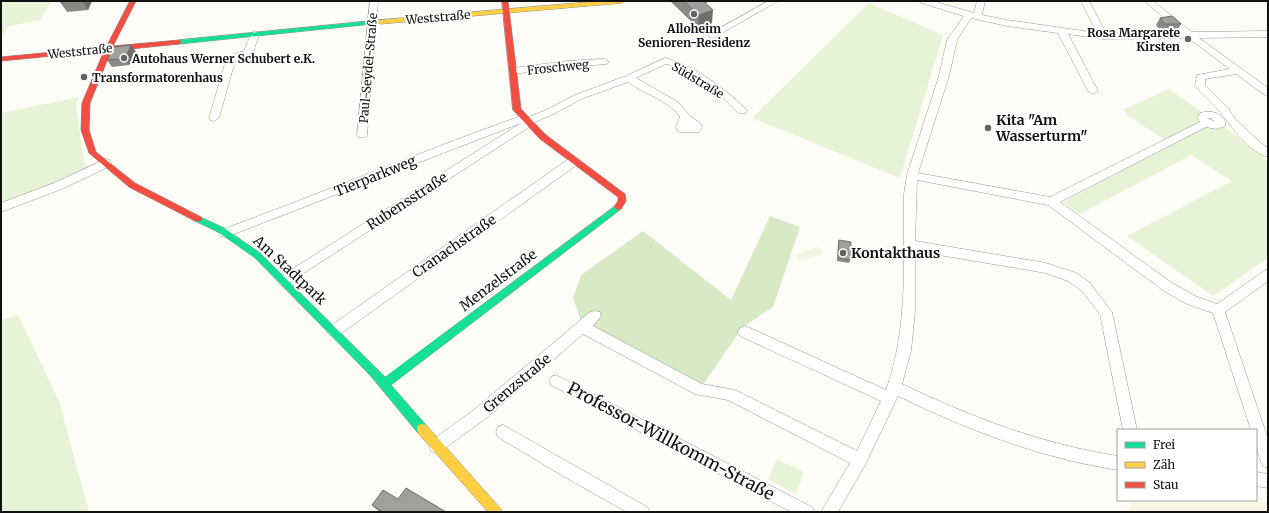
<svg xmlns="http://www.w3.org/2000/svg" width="1269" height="513" font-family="Merriweather,serif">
  <rect width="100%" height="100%" fill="#fdfcf7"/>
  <path fill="#f9f7e4" d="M1130,500h114l24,3v9h-139z"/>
  <path fill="#e7f3d7" d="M1,1h51l-12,19 -31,6 -8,12z
    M869,3l74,32 -43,143 -148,-60z
    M1169,89l93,65 6,10v94l-55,38 -86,-60 105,-55 -41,-26 -111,59 -17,-12 109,-58 -44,-28 -4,-7z
    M80,97l-4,7 8,59 6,4 -35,17 -54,21v-92z
    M18,315l41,86 30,111h-88v-192z
    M777,459l27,13 -8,22 -28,-15z"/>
  <path fill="#d8eac5" d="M770,216l30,11 -27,80 -30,20 -41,59 -119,-59 -10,-29 8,-23 62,-44 88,69z"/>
  <path fill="#f0f6e1" d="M818,247l5,7 -23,7 -5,-6z"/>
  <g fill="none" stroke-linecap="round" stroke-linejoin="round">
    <defs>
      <path id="street" d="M370,1h8l-11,134 -1,2h-8l-1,-2z
        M768,1h10l-63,36 -3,1 -4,-3z
        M920,1h13l41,12 3,-12h8l-3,14 25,5 90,13 -16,-32h8l17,32 75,-1 -37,-31h9l39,31 76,-1v6l-69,1 69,50v8l-3,-1 -29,-21 -31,5v6l23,23 7,11 27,25 6,4v9c-20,-6 -35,-29 -47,-44 -7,-9 -17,-17 -24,-25l-2,-2 2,-11 33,-6 -42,-31 -86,1 -34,-5 30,57 -5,3 -5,-3 -30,-58 -51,-7 -36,-8 -14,22 -8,36 -31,97 132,24 150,-75 -3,-4 3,-5c10,-3 20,-1 25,8v5l-9,3 -10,-2 -146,75 112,81 23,13 22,8 47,-33 4,-2v12l-43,31 43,127v29l-5,-2c-6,-12 -7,-23 -7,-36h-5l-38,-117 -26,-9 -23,-13 -116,-86 -131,-25 -2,61 131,22 30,10 13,9 23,30 25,118h-14l-23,-116 -19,-24 -13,-9 -22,-8 -131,-22v60l-4,40 -9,33c69,33 139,60 216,72v14c-78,-12 -150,-40 -220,-74l-33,69 -27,47h-17l29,-49 -122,-63 -33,-6 -112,-60 -98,85 -44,32 -5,2 -5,-2 -2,-5 2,-5 44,-32 115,-97 5,-1 5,1 1,4 -8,10 109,58 33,6 122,61 24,-50 -141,-65 -2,-4 2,-4 5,-2 5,2 136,62c23,-63 17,-131 18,-196l3,-19 32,-99 8,-36 17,-24 -43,-13zM1207,118h4l4,4z
        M255,31l4,3 -6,19 -18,8 -16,57 -5,3 -4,-1 -1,-2 17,-58 8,-6 10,-3 7,-17z
        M665,58c28,6 60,31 81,51l1,2 -1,2h-8l-19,-19 -48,-29 -5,-1 -30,14 42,24 12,14 10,7 2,4 -3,5h-20l-3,-5 4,-10c-12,-18 -35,-22 -52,-35l-47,17 -27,15 -19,8 -1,2 -250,162 -4,-1 -2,-4 2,-4 241,-154 -292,113 -4,1 -4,-1 -2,-3 2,-3c101,-37 199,-78 300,-114l4,-1 4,2 17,-7 29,-15 51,-19z
        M604,59l5,3 -2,2 -40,3 -54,7 -5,-3 5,-3 54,-7z
        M574,157l4,1 1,3 -1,3 -239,171 -5,2 -5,-2 -2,-4 2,-4 241,-169z
        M106,159l4,1 1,3 -1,3 -48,23 -61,23v-9l53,-20z
        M556,375l256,132 3,5h-24l-240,-127 -2,-4 2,-4z
        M503,425l144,82 3,5h-23l-64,-36 -65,-39 -2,-5 2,-5z
        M1256,472l12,2v14l-12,-2z"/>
      <path id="fast" d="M380,20l2,1v2l-203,21 -3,-2 3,-2z
        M618,204l3,1 1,2 -1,2 -230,176 35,40 1,4 -1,4 -4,1 -4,-1 -49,-59 -115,-117 -36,-25 -23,-11 -1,-2 4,-3 26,12 36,25 125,124z"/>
      <path id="slow" d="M600,1h25l-3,2 -242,21 -3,-2 3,-2z
        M422,424l4,1 74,83 2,4h-14l-70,-79 -1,-4 1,-4z"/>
      <path id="jam" d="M130,1h6l-23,45 66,-6 3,2 -3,2 -68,7 -21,52 -1,27 7,22 39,31 66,34 1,2 -1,2h-6l-66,-34 -40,-34 -8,-23 1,-27 22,-52 -103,10v-4l105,-10z
        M502,1h6l13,108 25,26 79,59 1,7 -5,8 -3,1 -4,-3 4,-6v-4l-78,-58 -27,-29z"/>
    </defs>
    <use href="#street" stroke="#979795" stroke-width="1"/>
    <use href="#fast" stroke="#8e8d8b" stroke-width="1"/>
    <use href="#slow" stroke="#8e8d8b" stroke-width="1"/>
    <use href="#jam" stroke="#8e8d8b" stroke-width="1"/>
    <use href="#street" fill="#fffffe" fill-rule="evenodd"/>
    <use href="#fast" fill="#16e098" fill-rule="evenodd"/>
    <use href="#slow" fill="#ffcf43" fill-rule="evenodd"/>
    <use href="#jam" fill="#f24e42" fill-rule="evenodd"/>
  </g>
  <path fill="#8a8986" d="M61,1h31l-4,9 -21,2 -7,-10z
    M670,1h41l-6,2 7,20 -14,5z
    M1160,18l21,6 -4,7h-16l-5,-6z
    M131,45l5,7 -7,13 -17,2 -5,-7z
    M839,240l11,20 -1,3 -12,-2 1,-18z
    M398,499l48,13h-66l-4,-3 -4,-4z"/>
  <path fill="#716f6d" d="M82,1h10l-4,9z
    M695,1h16l-17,5z
    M713,10l-1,13 -14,5 1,-13z
    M131,45l5,7 -7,13 -4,-6z"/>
  <path fill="#a19f9c" stroke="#716f6d" d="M61,1h11l-12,1z
    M684,1h19l10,9 -14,5z
    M1172,16l9,8h-16l-5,-6z
    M131,45l-6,14 -18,1 7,-13z
    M839,240l12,2 -1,18 -12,-2z
    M406,488l40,24h-63l-11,-7 11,-15 15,9z"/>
  <g fill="#646362" stroke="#fff" stroke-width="1.5">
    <circle cx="694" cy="14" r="4"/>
    <circle cx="1188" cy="39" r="4"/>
    <circle cx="124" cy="58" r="4"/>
    <circle cx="84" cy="77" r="4"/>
    <circle cx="988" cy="128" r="4"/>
    <circle cx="843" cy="253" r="4"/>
  </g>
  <g text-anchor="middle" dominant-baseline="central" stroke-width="4" stroke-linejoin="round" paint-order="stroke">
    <g font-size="12" fill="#111" stroke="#fff">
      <text transform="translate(438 17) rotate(-5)">Weststraße</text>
      <text transform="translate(80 51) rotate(-6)">Weststraße</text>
      <text transform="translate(558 67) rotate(-6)">Froschweg</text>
      <text transform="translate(368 68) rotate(-85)">Paul-Seydel-Straße</text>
      <text transform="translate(698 80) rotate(31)">Südstraße</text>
    </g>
    <g font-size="12" font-weight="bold" fill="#111" stroke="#fff" text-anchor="start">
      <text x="694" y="28" text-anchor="middle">Alloheim<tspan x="694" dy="14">Senioren-Residenz</tspan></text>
      <text x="1180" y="32" text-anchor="end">Rosa Margarete<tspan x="1180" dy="14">Kirsten</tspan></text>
      <text x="132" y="58">Autohaus Werner Schubert e.K.</text>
      <text x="92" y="77">Transformatorenhaus</text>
    </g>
    <g font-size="14" font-weight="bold" fill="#111" stroke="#fff" text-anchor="start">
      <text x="996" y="120">Kita "Am<tspan x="996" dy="16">Wasserturm"</tspan></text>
      <text x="851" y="253">Kontakthaus</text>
    </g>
    <g font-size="14" fill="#111" stroke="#fff">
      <text transform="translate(375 176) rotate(-22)">Tierparkweg</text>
      <text transform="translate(407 201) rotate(-33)">Rubensstraße</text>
      <text transform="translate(454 246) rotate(-35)">Cranachstraße</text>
      <text transform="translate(290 270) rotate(43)">Am Stadtpark</text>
      <text transform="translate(498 280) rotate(-37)">Menzelstraße</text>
      <text transform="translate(517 383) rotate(-40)">Grenzstraße</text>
    </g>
    <g font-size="17" fill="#111" stroke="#fff">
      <text transform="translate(671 441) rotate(28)">Professor-Willkomm-Straße</text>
    </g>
  </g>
  <rect width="1269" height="513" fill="none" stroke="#111111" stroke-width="4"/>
  <rect x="1117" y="429" width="140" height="72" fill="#ffffff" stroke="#a0a0a0"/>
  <rect x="1125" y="442" width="20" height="6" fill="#16e098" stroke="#a0a0a0"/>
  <text x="1153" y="449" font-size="12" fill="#111111">Frei</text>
  <rect x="1125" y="462" width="20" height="6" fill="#ffcf43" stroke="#a0a0a0"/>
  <text x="1153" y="469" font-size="12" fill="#111111">Zäh</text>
  <rect x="1125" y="482" width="20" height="6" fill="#f24e42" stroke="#a0a0a0"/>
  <text x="1153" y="489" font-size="12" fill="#111111">Stau</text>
</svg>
